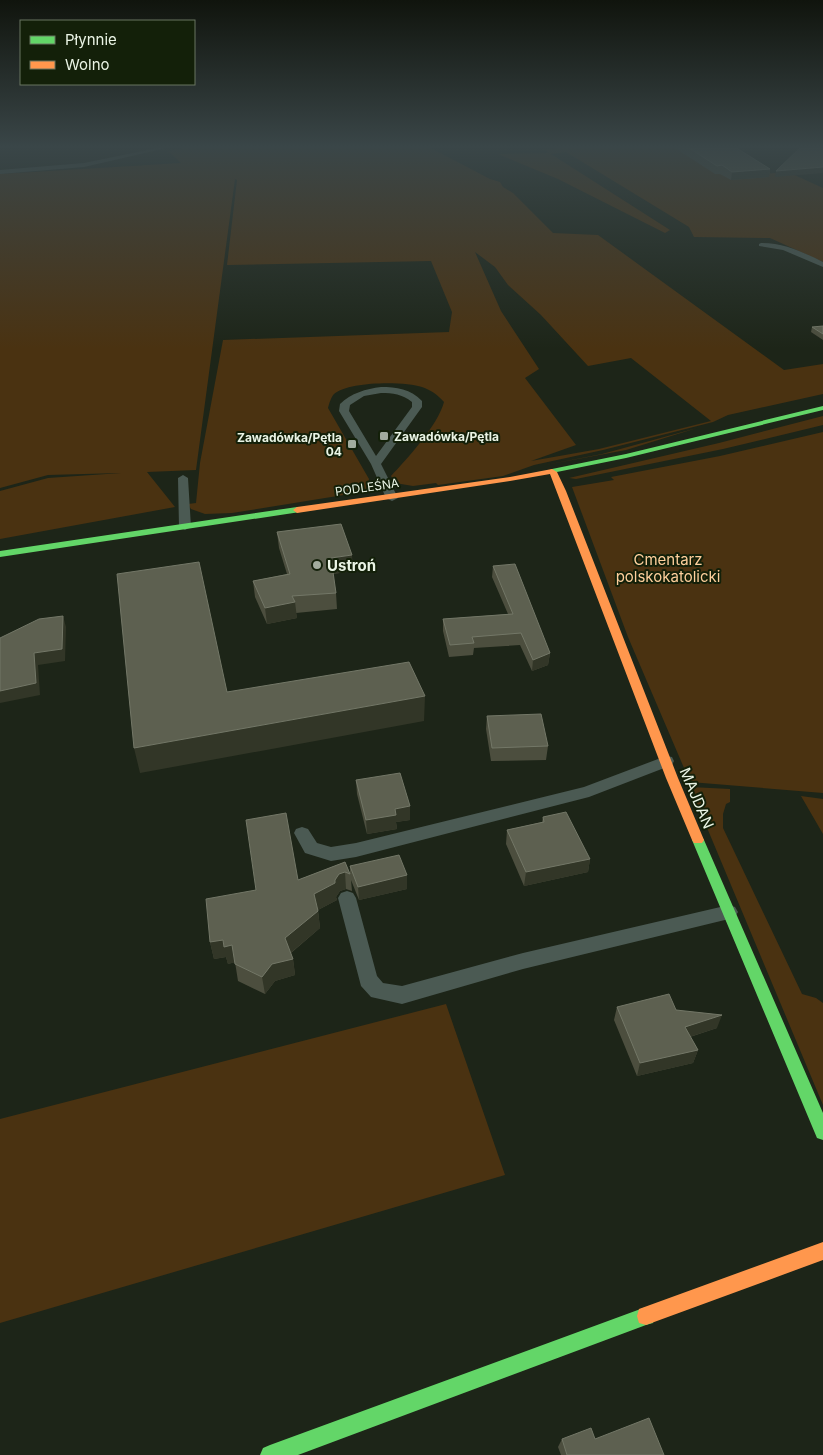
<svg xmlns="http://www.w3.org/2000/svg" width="823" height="1455" font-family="Inter,sans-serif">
  <rect width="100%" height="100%" fill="#1d2518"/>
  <path fill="#4a3211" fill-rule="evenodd" d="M193,146h234l63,33 10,3 3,5 10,6 40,40 45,2 186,135 39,-6v30l-95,21 -15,7 -110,28 -69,15 -31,11 -65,9 -2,-2 -23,3 -18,-3 -4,-7c16,-17 47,-51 53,-74 -6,-7 -13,-12 -22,-15 -17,-6 -74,-6 -88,7 -3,3 -5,10 -6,14l41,71 -2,10 -11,4 -124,20 -27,1 -14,-5 -3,-5 8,-1 4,-40 23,-123 226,-8 3,-20 -21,-51 -204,4 10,-85 -2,-1 -39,291 -49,2 28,35 -175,32v-48l48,-13 73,-5 -73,2 -48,13v-314l181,-11 -13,-12zM475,252l20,15 13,18 33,30 47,51 43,-8 80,63 -112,28 -68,12 45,-16 -51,-67 14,-9 -38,-58z
    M575,146h102l85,28 26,-2 35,16v74l-53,-24 -76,-1 -5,-10 -123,-75 -15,2 119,76 -5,3 -107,-54 -60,-25 51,-1 -5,-4 33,-2z
    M823,416v9l-100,24 -147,30 -7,-1 150,-35z
    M697,428l-71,22 -86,16 62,-12z
    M823,432v361l-133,-11 -62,-145 -56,-150 42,-7 -3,-3 109,-21z
    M690,787l40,2v13l-4,2 -3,10v14l79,166 14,4 7,5v102z
    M801,796l22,3v35z
    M446,1004l59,171 -505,148v-204z"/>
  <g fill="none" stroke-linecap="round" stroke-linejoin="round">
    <path fill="#4b5a53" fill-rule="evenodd" d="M167,146h8l-91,21 -84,7v-4l84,-7z
      M761,243c23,0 42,9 62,19v5l-40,-17 -24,-4v-2z
      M381,387c15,0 30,2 41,14v6l-41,57 17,34 -6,3 -6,-3 -15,-34 -32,-53 1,-7c11,-11 26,-15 41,-17zM381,393c12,0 21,1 31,9v5l-36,49 -27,-45 1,-6 14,-9z
      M183,475l5,3 3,49 -6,3 -6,-3 -1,-49z
      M666,756l6,1 2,4 -2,4 -83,32 -233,60 -25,4 -26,-8 -11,-20 2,-4 6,-2 6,2 9,14 14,4 25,-4 228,-56z
      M347,891l6,2 3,5 21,78 6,7 19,3 121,-33 206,-48 6,2 3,5 -3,5 -6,2 -206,50 -121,35 -31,-7 -10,-11 -23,-88 3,-5z"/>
    <path fill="#63d668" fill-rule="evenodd" d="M823,406v4l-197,48 -74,15 -4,-2 4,-2 74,-15z
      M297,507l4,3 -1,2 -300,45v-6z
      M698,835l4,2 2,3 119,273v27l-6,-2 -125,-298 2,-3z
      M646,1307l7,2 2,7 -2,7 -7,2 -348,130h-38l3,-7 7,-3z"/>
    <path fill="#ff974d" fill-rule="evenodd" d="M552,469l5,3 9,19 112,287 26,62 -2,3h-8l-2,-3 -26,-62 -116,-304 -40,7 -213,32 -4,-3 4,-3 213,-30z
      M823,1242v18l-177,65 -7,-2 -2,-7 2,-7z"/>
  </g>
  <path fill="#4c4e3e" d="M672,146h67l-2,2 33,21 -1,8 -38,3 -11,-6h-5z
    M823,326v14l-12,-8 1,-5z
    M277,532l76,39 -20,3 3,19 1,16 -41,4 1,5 -30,6 -12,-27 -2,-16 34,-7 -8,-26z
    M493,566l57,87 -2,12 -16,6 -12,-26 -46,3 -1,7 -24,2 -6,-26v-12l65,-5 -16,-37z
    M487,716l61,30 -2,14 -55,1 -5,-32z
    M356,780l54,40 -14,2 1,7 -30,5 -10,-40z
    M543,817l47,42 -2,13 -64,14 -18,-42 1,-14 35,-8z
    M345,862l5,12v-8l57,9v14l-48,11 -8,-20 1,11 -6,-2 -6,2 -4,6 1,3 -19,10 2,18 -29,25 2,6 2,16 -20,6 -10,13 -27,-13 -3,-19 -7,2 -2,-7 -12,2 -4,-17 46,-52 42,-10z
    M617,1007l59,3 41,18 -27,9 8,13 -5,13 -56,13 -23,-56z
    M562,1439h33l69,16h-103l-3,-8z"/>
  <path fill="#323627" d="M823,167v6l-48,4 1,-6z
    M770,169l-1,8 -38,3 1,-8z
    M352,555l1,16 -21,3 -1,-16z
    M295,602l2,16 -30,6 -2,-16z
    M63,616l3,11 -1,34 -27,4 2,30 -40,8v-12z
    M550,653l-2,12 -16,6 1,-11z
    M425,696l-1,25 -284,52 -6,-25z
    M410,806v14l-14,2 1,7 -30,5 -1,-14 29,-11z
    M590,859l-2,13 -64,14 2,-14z
    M345,872l1,17 -6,2 -4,6 1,3 -21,11 -2,-17 21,-14 4,-6z
    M407,875v14l-48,11 -1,-13z
    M318,911l2,17 -32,27 -3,-17z
    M223,940l9,5 4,17 -8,2 -2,-7 -12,2 -4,-17z
    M293,959l2,16 -20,6 -10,13 -3,-17 10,-13z
    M722,1015l-5,13 -37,12 5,-13z
    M698,1050l-5,13 -56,13 3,-13z"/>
  <path fill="#5d6050" stroke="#737767" d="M686,146h49v1l35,22 -38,3 -10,-7 -5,1z
    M802,146h21v21l-47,4z
    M823,326v8l-11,-7z
    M341,524l11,31 -21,3 5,35 -44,3 3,6 -30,6 -12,-27 37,-7 -13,-42z
    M199,562l28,130 182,-30 16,34 -291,52 -17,-174z
    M515,564l35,89 -17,7 -12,-27 -49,4 2,6 -24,2 -7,-26 70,-5 -20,-48z
    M63,616l-1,33 -28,4 2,30 -36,8v-53l39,-19z
    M541,714l7,32 -56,2 -5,-32z
    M400,773l10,33 -15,3 1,6 -30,5 -10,-40z
    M566,812l24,47 -64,13 -19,-42 37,-8 -1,-5z
    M286,813l12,67 47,-18 5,12 -5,-2 -6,2 -4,6v3l-21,11 4,17 -33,27 8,21 -21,5 -10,13 -27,-13 -3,-19 -8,2 -1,-7 -13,2 -4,-43 50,-9 -10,-70z
    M399,855l8,20 -49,12 -8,-21z
    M669,994l7,16 46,5 -37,12 13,23 -58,13 -23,-56z
    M649,1418l15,37h-97l-5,-16 29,-11 4,11z"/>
  <linearGradient id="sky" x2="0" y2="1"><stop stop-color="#10140d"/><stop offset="0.42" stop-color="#3a4648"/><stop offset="1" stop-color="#3a4648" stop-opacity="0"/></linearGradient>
  <rect width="823" height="349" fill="url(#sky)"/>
  <g fill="#a2ac9d" stroke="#132009" stroke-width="2">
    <rect x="379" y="431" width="10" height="10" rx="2.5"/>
    <rect x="347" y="439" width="10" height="10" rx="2.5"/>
    <circle cx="317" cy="565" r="5"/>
  </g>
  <g text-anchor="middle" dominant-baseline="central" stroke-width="4" stroke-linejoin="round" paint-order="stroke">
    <g font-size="12" font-weight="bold" fill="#eaf4e5" stroke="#132009" text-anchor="start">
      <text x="394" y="436">Zawadówka/Pętla</text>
      <text x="342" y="437" text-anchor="end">Zawadówka/Pętla<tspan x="342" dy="14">04</tspan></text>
    </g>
    <g font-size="12" fill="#eaf4e5" stroke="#132009">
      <text transform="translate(367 487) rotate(-8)">PODLEŚNA</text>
    </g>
    <g font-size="15" fill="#fecf9c" stroke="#132009">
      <text x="668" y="559">Cmentarz<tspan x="668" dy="17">polskokatolicki</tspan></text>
    </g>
    <g font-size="15" font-weight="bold" fill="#eaf4e5" stroke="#132009" text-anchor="start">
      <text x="327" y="565">Ustroń</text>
    </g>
    <g font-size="15" fill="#eaf4e5" stroke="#132009">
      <text transform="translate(697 798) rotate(67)">MAJDAN</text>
    </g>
  </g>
  <rect x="20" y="20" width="175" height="65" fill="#132009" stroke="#697561"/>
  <rect x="30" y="36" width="25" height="8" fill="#63d668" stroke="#697561"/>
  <text x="65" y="45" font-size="15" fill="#eaf4e5">Płynnie</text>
  <rect x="30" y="61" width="25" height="8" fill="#ff974d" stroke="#697561"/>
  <text x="65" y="70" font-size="15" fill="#eaf4e5">Wolno</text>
</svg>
